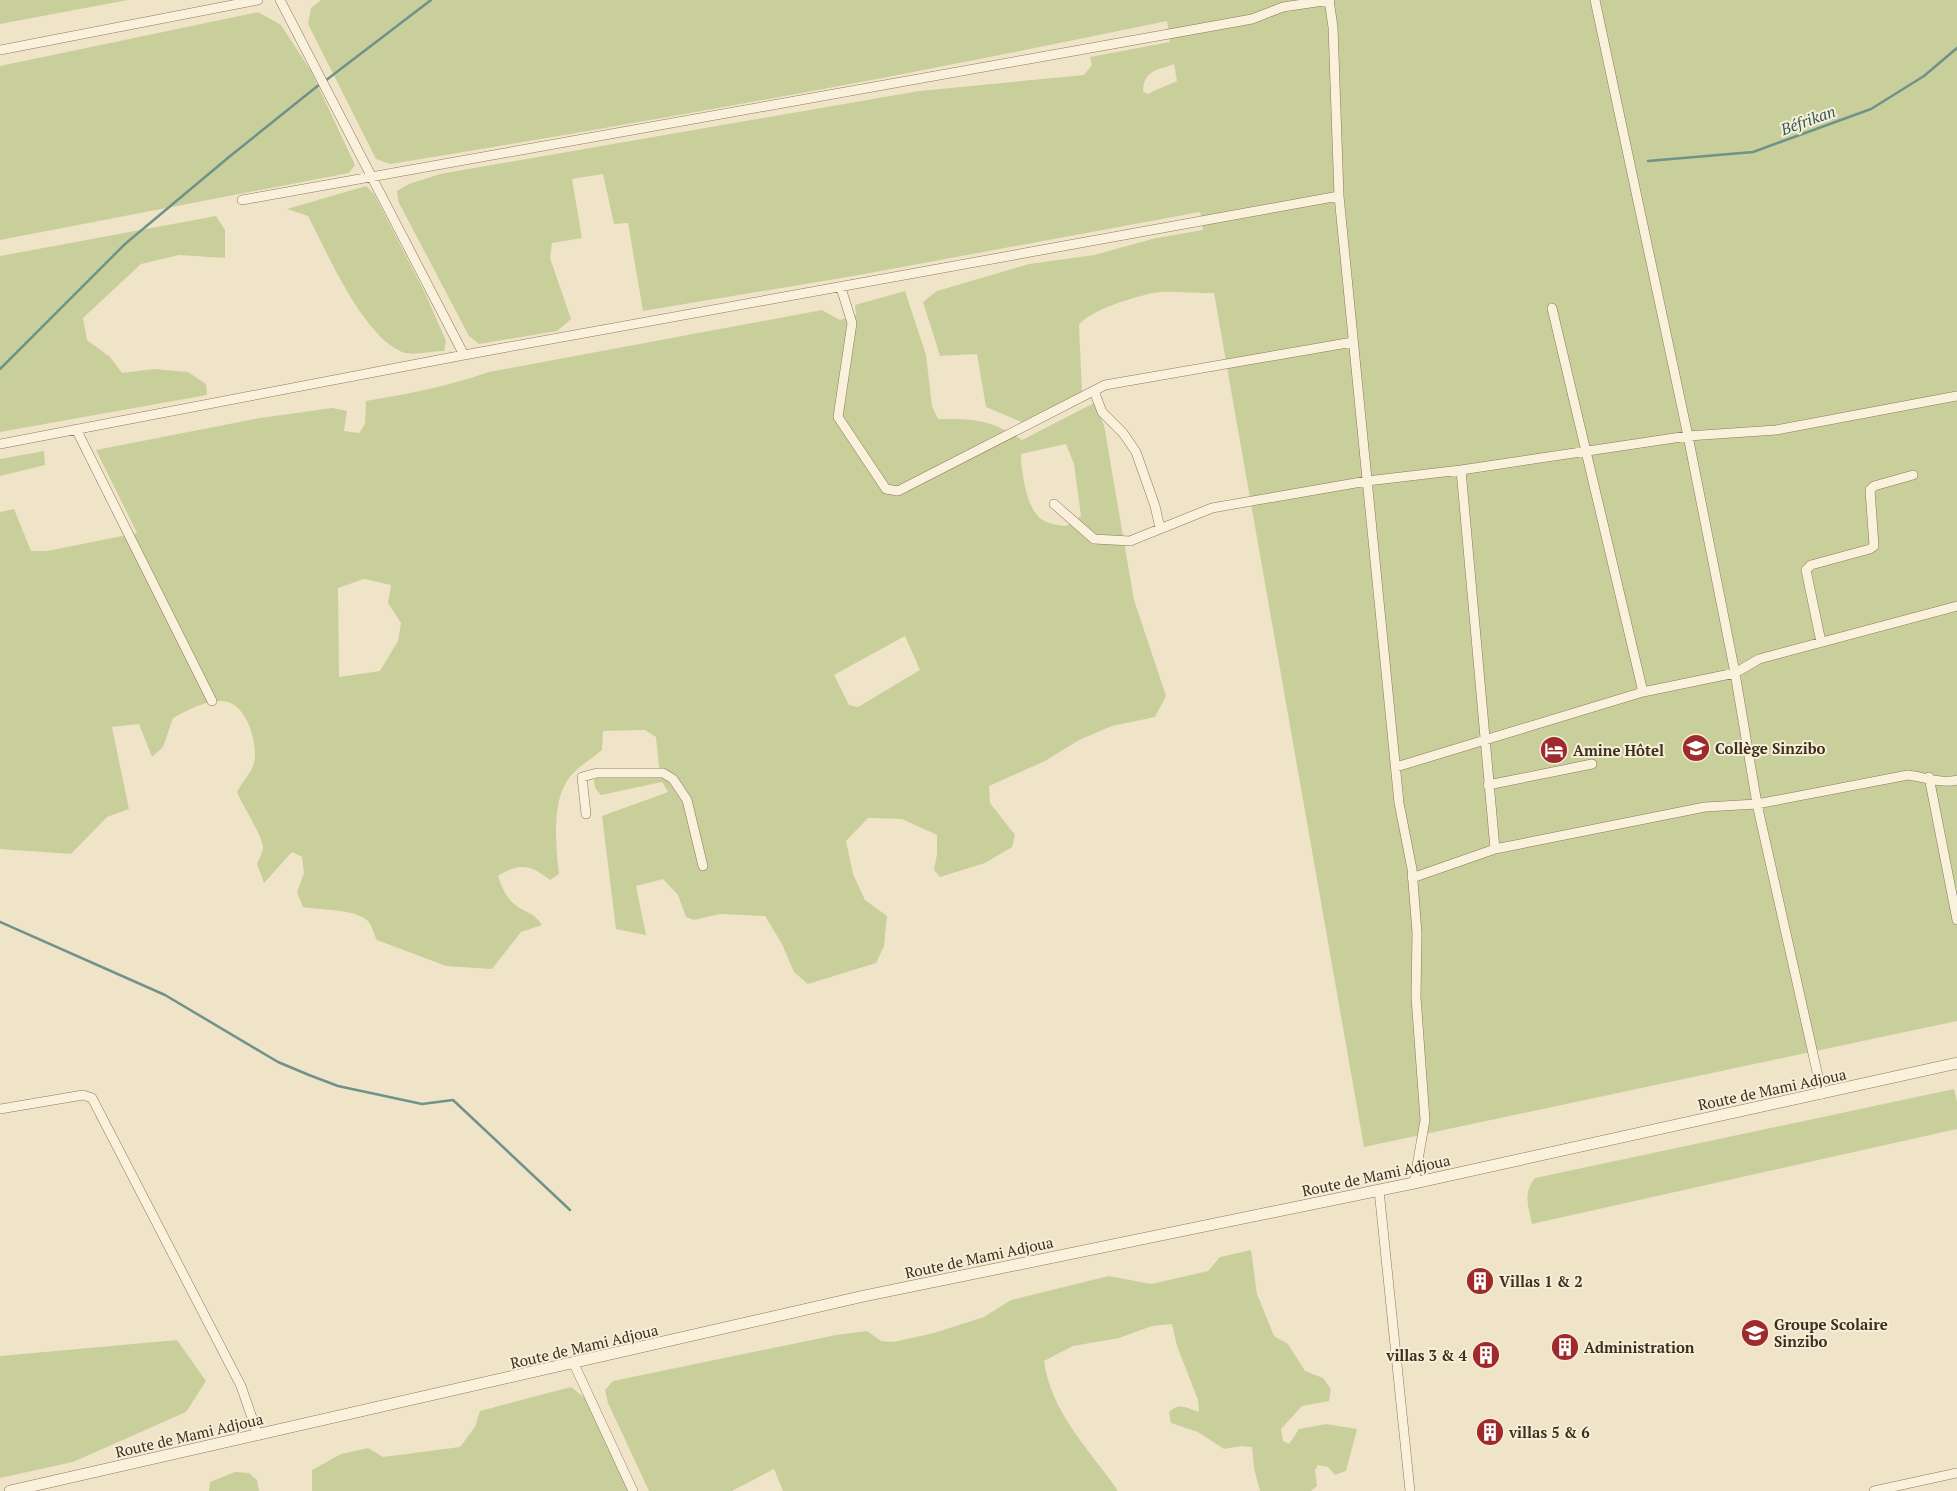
<svg xmlns="http://www.w3.org/2000/svg" width="1957" height="1491" font-family="'PT Serif',serif">
  <rect width="100%" height="100%" fill="#f0e4c8"/>
  <path fill="#c9cf9b" fill-rule="evenodd" d="M0,0h128l-128,24z
    M321,0h1636v1021l-593,126 -150,-854c-20,1 -42,-3 -61,0 -19,4 -63,17 -74,32l3,68 -58,30 -38,-16 -9,-53 -37,2 -17,-54 14,-11 92,-27 65,-9 62,-17 47,-8 -3,-18 -341,63 -216,36 -15,-88 -14,1 -11,-50 -31,5 10,59 -30,5 -2,15 21,61 -14,12 -78,13 -10,-8 -71,-135 -1,-10 12,-7 31,-10 479,-83 165,-16 8,-10 -2,-8 80,-15 -3,-21c-258,54 -517,101 -777,143l-14,-5 -68,-135 3,-16zM1174,64l3,17 -30,13 -4,-3c2,-23 15,-20 31,-27z
    M258,12l23,13 30,46 44,94 -6,8 -349,67v-174z
    M366,186l8,8 51,99 21,48 -2,10c-12,0 -32,5 -42,1 -40,-17 -74,-98 -94,-136l-21,-7z
    M216,216l9,14v28l-46,-3 -38,9 -58,54 4,22 23,17 12,16 32,-4 34,3 18,12 1,11 -207,37v-176z
    M905,291l21,64 6,51 6,13c37,0 51,0 84,21l72,-37 10,22 30,175 32,96 -11,21 -43,9 -33,14 -34,21 -56,25 1,17 25,32 -3,12 -27,16 -45,14 -6,-7 3,-16v-19l-35,-16 -34,-1 -22,23 7,33 12,26 22,16 -3,30 -8,17 -68,21 -14,-12 -12,-28 -17,-28 -45,-2 -26,6 -8,-3 -8,-22 -15,-16 -27,7 10,49 -30,-6 -14,-113 66,-24 -6,-10 -61,13 -6,-7 -1,-8 6,-4 59,-8 -3,-31 -11,-7 -42,1 -1,19c-10,9 -25,17 -33,28 -18,24 -13,68 -10,96l-9,6c-19,-15 -30,-18 -52,-4 4,11 7,20 16,28 11,9 19,7 28,21l-21,7 -29,37 -46,-3 -69,-26c-3,-5 -5,-14 -8,-18 -12,-13 -48,-12 -66,-15l-6,-15 7,-19 -2,-16 -10,-5 -28,31 -7,-19c2,-5 5,-10 6,-15 1,-11 -21,-44 -26,-57 4,-8 13,-18 16,-26 7,-18 -5,-58 -25,-64 -16,-5 -41,8 -55,16l-10,29 -11,10 -13,-33 -27,3 17,82 -22,8 -36,37 -71,-5v-337l14,-3 17,42h16l90,-18 -41,-83 164,-32 72,-10 15,3 -3,20 15,2 6,-9 1,-23c42,-7 82,-15 123,-29l333,-62 18,10 16,-5 -1,-10zM1066,444l8,20 7,52 -15,10c-10,-1 -23,-3 -29,-11 -11,-13 -16,-45 -16,-61zM364,579l27,6 -3,18 13,20 -3,18 -18,30 -41,6 -1,-89zM905,636l15,34 -62,37 -9,-2 -15,-30z
    M44,451l1,14 -45,11v-17z
    M1954,1089l3,13v27l-425,95c-4,-18 -9,-31 3,-46z
    M1251,1250l6,44 17,42 14,8 17,27 18,7 8,11 -2,12 -27,5 -21,23 2,12 6,3 10,-15 27,-5 31,5 -11,42 -11,4 -7,-8 -10,-2 -3,5 2,16 -6,5h-51l-6,-23 -2,-21 -11,-1 -17,3 -26,-17 -27,-9 -2,-11c11,-10 17,-4 30,0l-1,-12 -21,-54 -5,-22 -20,2 -33,12 -46,8 -29,15c7,52 46,89 74,130h-335l-9,-22 -42,22h-83l-41,-88 -3,-13 8,-9 223,-46 31,-4 14,10 12,1 41,-9 50,-16 27,-17 98,-24 42,8 57,-13 12,-14z
    M177,1340l29,41 -20,31 -113,50 -73,16v-122z
    M571,1387l14,11 43,93h-316v-21l29,-16 27,-6 15,9 77,-10 15,-20 5,-16z
    M235,1472l14,1 8,7 2,11h-50l1,-9z"/>
  <g fill="none" stroke-linecap="round" stroke-linejoin="round">
    <path stroke="#6f938a" stroke-width="2.5" d="M325,81l106,-81
      M1648,161l105,-9 118,-43 53,-33 33,-28
      M0,369l125,-125 104,-87 91,-73
      M0,922l165,73 113,67 31,13 29,11 84,18 31,-4 117,110"/>
    <defs>
      <path id="minor" d="M280,0l184,355
        M1329,0l4,27 6,169 60,607 13,66 5,64 -1,64 9,123 -11,63
        M1595,0l93,436 47,237 22,131 65,290
        M0,50l258,-50
        M242,200l938,-168 72,-13 31,-12 47,-7
        M841,288l11,35 -14,94 48,72 12,2 207,-106 248,-43
        M1552,308l91,384
        M1094,391l8,21 21,21 13,19 19,54 5,22
        M76,429l136,272
        M0,444l464,-89 875,-159
        M1461,470l34,379
        M1054,504l40,35 36,2 82,-33 155,-27 94,-11 227,-34 88,-6 181,-34
        M1821,642l-15,-72 5,-5 59,-16 4,-3 -4,-56 4,-4 39,-11
        M1396,767l247,-75 92,-19 24,-14 198,-53
        M1929,777l28,143
        M1488,785l104,-21
        M586,814l-4,-37 15,-4h66l10,6 14,21 16,66
        M1412,878l83,-29 210,-42 52,-3 151,-29c16,2 34,9 49,5
        M0,1109l83,-14 9,3 149,288 17,49
        M1379,1190l31,301
        M574,1364l59,127
        M1874,1491l83,-18"/>
      <path id="tertiary" d="M10,1491l854,-195 550,-113 543,-120"/>
    </defs>
    <use href="#minor" stroke="#8d765c" stroke-width="10"/>
    <use href="#tertiary" stroke="#8d765c" stroke-width="12"/>
    <use href="#minor" stroke="#faf1dc" stroke-width="9"/>
    <use href="#tertiary" stroke="#faf1dc" stroke-width="11"/>
  </g>
  <defs>
    <symbol id="school-disc" viewBox="-11 -11 22 22"><circle r="9.5" fill="#9e2a2b" stroke="#f7eed8"/><path d="M0-5L7-2L0 1L-7-2ZM-4 1L0 2.5L4 1V4Q0 6-4 4Z" fill="#fff"/></symbol>
    <symbol id="hotel-disc" viewBox="-11 -11 22 22"><circle r="9.5" fill="#9e2a2b" stroke="#f7eed8"/><path d="M-6-4.5h1.5V1H6V5H4.5V3h-9V5H-6ZM-4 0a1.8 1.8 0 1 1 3.6 0ZM.5 0V-2.5h3Q6-2.5 6 0Z" fill="#fff"/></symbol>
    <symbol id="building-disc" viewBox="-11 -11 22 22"><circle r="9.5" fill="#9e2a2b" stroke="#f7eed8"/><path d="M-4-6H4V6H1V3H-1V6H-4ZM-2.5-4.3h1.7v1.8h-1.7ZM.8-4.3h1.7v1.8H.8ZM-2.5-1h1.7V.8h-1.7ZM.8-1h1.7V.8H.8Z" fill="#fff"/></symbol>
  </defs>
  <g fill-rule="evenodd">
    <use href="#school-disc" x="1680" y="732" width="32" height="32"/>
    <use href="#hotel-disc" x="1538" y="734" width="32" height="32"/>
    <use href="#building-disc" x="1464" y="1265" width="32" height="32"/>
    <use href="#school-disc" x="1739" y="1317" width="32" height="32"/>
    <use href="#building-disc" x="1549" y="1331" width="32" height="32"/>
    <use href="#building-disc" x="1470" y="1339" width="32" height="32"/>
    <use href="#building-disc" x="1474" y="1416" width="32" height="32"/>
  </g>
  <g text-anchor="middle" dominant-baseline="central" stroke-width="4" stroke-linejoin="round" paint-order="stroke">
    <g font-size="15" font-weight="bold" fill="#3d2e20" stroke="#f7eed8" text-anchor="start">
      <text x="1715" y="748">Collège Sinzibo</text>
      <text x="1573" y="750">Amine Hôtel</text>
      <text x="1499" y="1281">Villas 1 &amp; 2</text>
      <text x="1774" y="1324">Groupe Scolaire<tspan x="1774" dy="17">Sinzibo</tspan></text>
      <text x="1584" y="1347">Administration</text>
      <text x="1467" y="1355" text-anchor="end">villas 3 &amp; 4</text>
      <text x="1509" y="1432">villas 5 &amp; 6</text>
    </g>
    <g font-size="15" fill="#3d2e20" stroke="#f7eed8">
      <text transform="translate(1772 1089) rotate(-12)">Route de Mami Adjoua</text>
      <text transform="translate(1376 1175) rotate(-12)">Route de Mami Adjoua</text>
      <text transform="translate(979 1257) rotate(-12)">Route de Mami Adjoua</text>
      <text transform="translate(584 1346) rotate(-13)">Route de Mami Adjoua</text>
      <text transform="translate(189 1435) rotate(-13)">Route de Mami Adjoua</text>
    </g>
    <g font-size="16" font-style="italic" fill="#2f5d5a" stroke="#f7eed8">
      <text transform="translate(1808 120) rotate(-20)">Béfrikan</text>
    </g>
  </g>
</svg>
